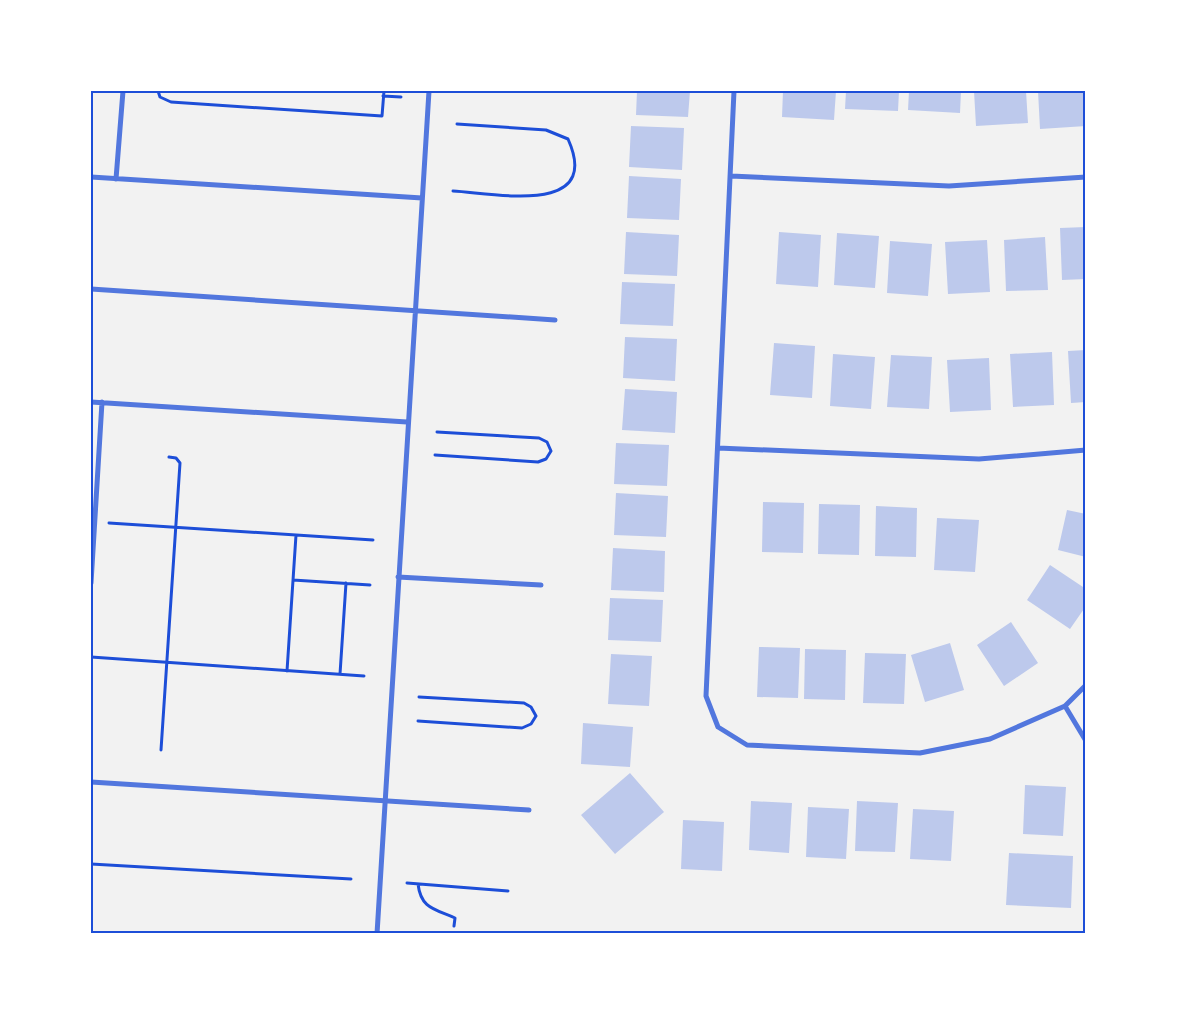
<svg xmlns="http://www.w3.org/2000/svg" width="1177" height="1025" font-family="Karla,sans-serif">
  <rect width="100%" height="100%" fill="#f2f2f2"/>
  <path fill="#bdc9ec" d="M637,91h53l-2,26 -52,-2z
    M783,91h53l-2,29 -52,-3z
    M846,91h53l-1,20 -53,-2z
    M909,91h52l-1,22 -52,-3z
    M974,91h52l2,32 -52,3z
    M1038,91h48v35l-46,3z
    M631,126l53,2 -2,42 -53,-3z
    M629,176l52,3 -2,41 -52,-2z
    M1086,227v52l-24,1 -2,-52z
    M626,232l53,3 -2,41 -53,-2z
    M779,232l42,3 -3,52 -42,-3z
    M837,233l42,3 -4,52 -41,-3z
    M1045,237l3,53 -42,1 -2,-51z
    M987,240l3,52 -42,2 -3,-52z
    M890,241l42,3 -4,52 -41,-3z
    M622,282l53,2 -2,42 -53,-2z
    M625,337l52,2 -2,42 -52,-3z
    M774,343l41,3 -3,52 -42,-3z
    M1086,350v52l-15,1 -3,-52z
    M1052,352l2,53 -41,2 -3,-53z
    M833,354l42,3 -4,52 -41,-3z
    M891,355l41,2 -3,52 -42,-2z
    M989,358l2,52 -41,2 -3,-52z
    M625,389l52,3 -2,41 -53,-3z
    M616,443l53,2 -2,41 -53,-2z
    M616,493l52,3 -2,41 -52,-2z
    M763,502l41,1 -1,50 -41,-1z
    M819,504l41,1 -1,50 -41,-1z
    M876,506l41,2 -1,49 -41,-1z
    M1067,510l19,4v43l-28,-7z
    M937,518l42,2 -4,52 -41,-2z
    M613,548l52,3 -1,41 -53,-2z
    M1050,565l36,24v17l-16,23 -43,-29z
    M610,598l53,2 -2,42 -53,-2z
    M1011,622l27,41 -34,23 -27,-41z
    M950,643l14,47 -39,12 -14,-47z
    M759,647l41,1 -2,50 -41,-1z
    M805,649l41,1 -1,50 -41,-1z
    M865,653l41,1 -2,50 -41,-1z
    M611,654l41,2 -3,50 -41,-2z
    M583,723l50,4 -3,40 -49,-3z
    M630,773l34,39 -49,42 -34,-39z
    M1025,785l41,2 -3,49 -40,-2z
    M751,801l41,2 -3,50 -40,-3z
    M857,801l41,2 -3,49 -40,-1z
    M808,807l41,2 -3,50 -40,-2z
    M913,809l41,2 -3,50 -41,-2z
    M683,820l41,2 -2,49 -41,-2z
    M1009,853l64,3 -2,52 -65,-3z"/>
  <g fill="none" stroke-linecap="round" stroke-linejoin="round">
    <path stroke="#1d4ed8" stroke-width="3" d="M158,91l2,6 11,5 211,14 2,-25
      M383,96l18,1
      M453,191c41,2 150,26 115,-52l-22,-9 -89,-6
      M435,455l103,7 8,-3 5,-8 -4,-9 -8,-4 -102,-6
      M109,523l264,17
      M293,580l77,5
      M91,657l273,19
      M287,671l9,-136
      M340,674l6,-91
      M418,721l104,7 9,-4 5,-8 -5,-9 -7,-4 -105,-6
      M161,750l19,-287 -4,-5 -7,-1
      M91,864l260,15
      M407,883l101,8
      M418,884c3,25 17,25 37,34l-1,8"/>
    <path stroke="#5277de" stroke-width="5" d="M734,91l-28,605 12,31 29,18 173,8 70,-14 75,-33 21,-21
      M731,176l218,10 137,-9
      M91,177l331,21
      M116,179l7,-88
      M91,289l464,31
      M91,402l316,20
      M718,448l261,11 107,-9
      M398,577l143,8
      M91,583l11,-181
      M1065,706l21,35
      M91,782l438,28
      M377,934l52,-843"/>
  </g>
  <rect width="1177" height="1025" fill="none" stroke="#ffffff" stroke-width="185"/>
  <rect x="92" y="92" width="992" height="840" fill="none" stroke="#1d4ed8" stroke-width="2"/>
</svg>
